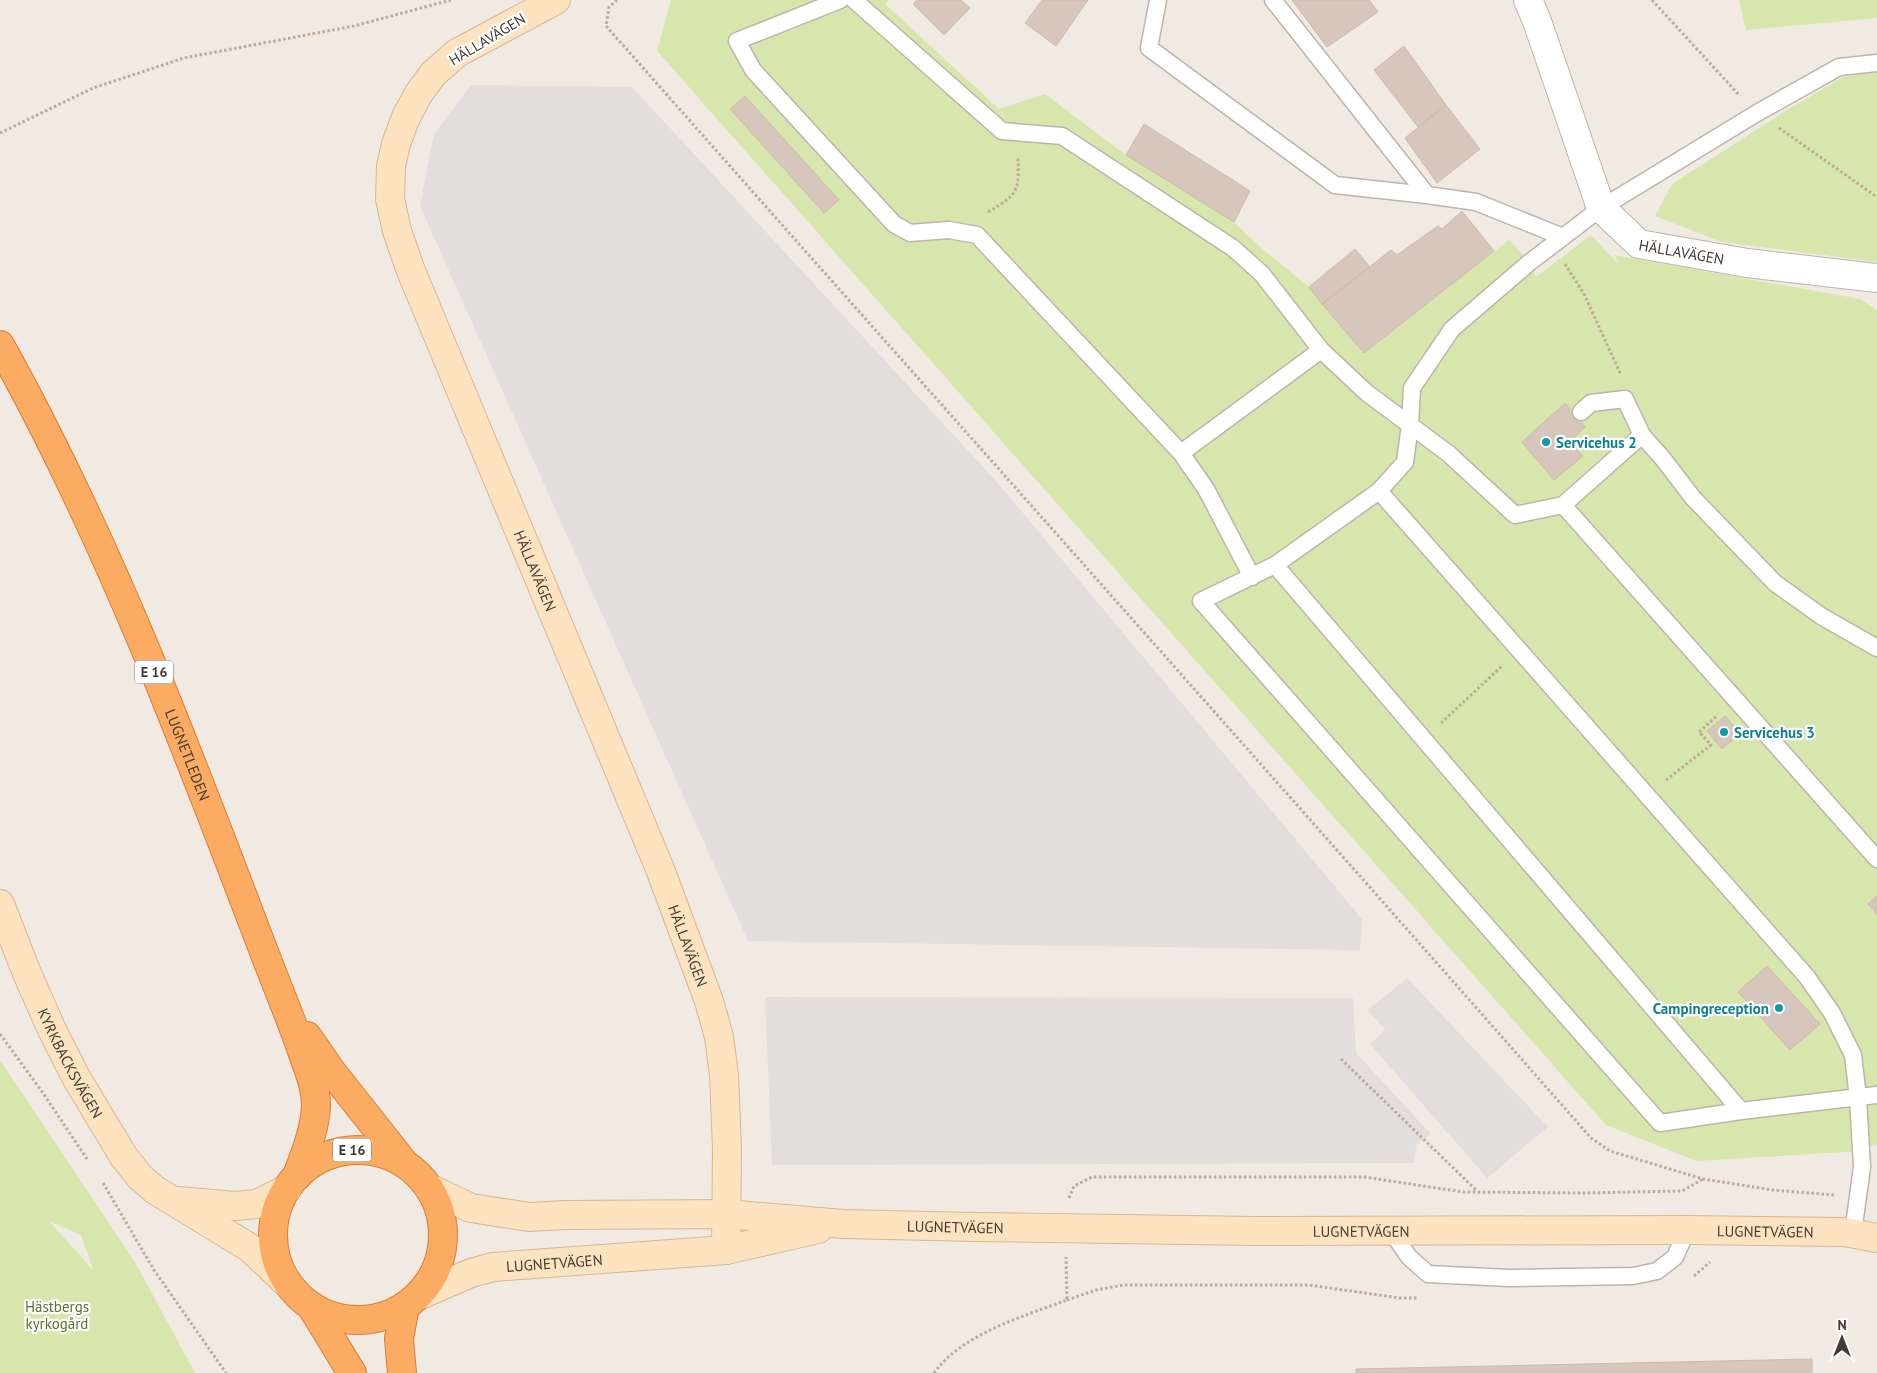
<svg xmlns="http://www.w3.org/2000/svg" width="1877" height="1373" font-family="'PT Sans',sans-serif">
  <rect width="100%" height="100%" fill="#f1eae3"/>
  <path fill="#d7e6ac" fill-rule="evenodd" d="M671,0h218l-4,4 114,105 46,-15 81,61 108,67 25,24 50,41 55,66 145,-113 21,22 6,15 55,-42 27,29 -3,-9 245,44 17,11v834l-16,7 -165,10 -90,-36 -949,-1074z
    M1739,0h138v18l-131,12z
    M1877,72v190l-155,-20 -67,-26 17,-32 112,-72 59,-35z
    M0,1060l135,202 60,111h-195zM49,1221l32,14 12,34h-1z"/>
  <path fill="#e2dedc" d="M471,85l161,2 365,395 365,437 -2,31 -612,-9 -328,-735 14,-72z
    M1407,978l141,149 -61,51 -117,-134 15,-14 -17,-20z
    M765,997l588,1 3,55 75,81 -14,9 -3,20 -642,2z"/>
  <path fill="#d6c6bc" stroke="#cdbaac" d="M917,0h44l9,8 -26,27 -31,-31z
    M1042,0h46l-32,46 -31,-23z
    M1292,0h77l9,12 -51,35z
    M1404,46l42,59 -28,22 -44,-57z
    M745,96l94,104 -15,13 -94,-104z
    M1446,105l34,44 -43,34 -32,-45z
    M1144,124l106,67 -16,31 -108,-67z
    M1462,211l32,40 -130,102 -42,-49 69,-54 6,5 41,-29 4,3z
    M1355,249l15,18 -48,37 -13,-17z
    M1565,403l20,24 -15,15 13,14 -29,24 -32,-38z
    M1725,716l15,17 -18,16 -15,-18z
    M1877,896v18l-9,-10z
    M1767,966l53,58 -30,26 -52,-58z
    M1812,1359v14h-456v-4z"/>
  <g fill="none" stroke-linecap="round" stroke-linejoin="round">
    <defs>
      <path id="lane" d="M840,0l-103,41 16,29 141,154 16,9 39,-3 28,5 204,218 25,36 46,88
        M854,0l148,131 60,5 171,112 29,26 59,76 46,43 82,61 66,61 48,-10 79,-70
        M1158,0l-9,48 186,137 92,10
        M1273,0l154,195 49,7 87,35
        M1877,63l-38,4 -82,46 -156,95 -71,54 -78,67 -40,59 -2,37 -5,37 -26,29 -104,74 -74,36 459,522 81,-12 136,-16
        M1581,412l10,-9 34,-4 17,36 22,25 29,38 82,85 46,33 56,32
        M1181,453l140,-103
        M1379,491l428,486 25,36 21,42 5,43 4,69 -9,66
        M1563,505l314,354
        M1275,565l466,546
        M1391,1231l18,26 19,17 81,4 124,-2 24,-5 18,-14 12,-27"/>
      <g id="street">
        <path id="s1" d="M1528,0l9,21 64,187 38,36 108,19 130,15"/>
      </g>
      <g id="secondary">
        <path id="s2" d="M556,0l-99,53 -24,21 -14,19 -13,24 -10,27 -5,22 -1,33 7,32 14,40 249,598 49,132 10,36 5,38 3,74 -1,101"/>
        <path id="s3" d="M0,904l26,67 26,59 25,49 47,78 16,20 15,13 95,58 37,35"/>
        <path id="s4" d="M429,1188l42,20 58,9 36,-2 162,-1 116,10 132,3 280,4 432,-1 157,2 33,6"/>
        <path d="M178,1201l57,5 22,-2 30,-15"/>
        <path id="s5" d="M418,1296l53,-23 22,-6 233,-17 92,-21"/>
      </g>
      <g id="highway">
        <path id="s6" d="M0,345c106,190 184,396 261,599 14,37 29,72 42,110 6,16 13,34 13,52 -1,24 -11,48 -19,70"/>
        <path d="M307,1036l25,36 72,91"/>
        <circle cx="358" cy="1235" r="85"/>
        <path d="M311,1306l41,67"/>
        <path d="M402,1373l-3,-34 6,-33"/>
      </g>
    </defs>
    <use href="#lane" stroke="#c0b3a9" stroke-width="19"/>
    <use href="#street" stroke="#c0b3a9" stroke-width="30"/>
    <use href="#secondary" stroke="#d5b795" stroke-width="30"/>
    <use href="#highway" stroke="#db7d33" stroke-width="30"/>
    <path stroke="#bea997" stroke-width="3" stroke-dasharray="2.5 2.5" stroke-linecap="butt" d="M617,0l-8,7 -3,19c328,371 658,740 985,1112l19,13 93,28 70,11 61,5
      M1652,0l88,96
      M1779,128l98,69
      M0,133l93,-45 91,-30 170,-32 97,-26
      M988,212c31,-18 31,-21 30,-56
      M1565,264l19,30 37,81
      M1441,723l61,-57
      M1666,780l45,-35 -12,-13 19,-17
      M0,1034l43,59 44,66
      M1341,1059l136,132
      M103,1183l51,87 72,103
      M1069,1198l5,-12 18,-9h272l99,15 120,1 99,-2 21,-12
      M1694,1276l16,-14
      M1067,1300l29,-10 28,-5h185l91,13h18
      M934,1373c28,-39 90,-57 133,-73l-1,-43"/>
    <use href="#lane" stroke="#fff" stroke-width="16"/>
    <use href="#street" stroke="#fff" stroke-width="28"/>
    <use href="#secondary" stroke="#fee3c1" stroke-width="28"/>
    <use href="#highway" stroke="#fcab63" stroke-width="28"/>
  </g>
  <g fill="#0f9aa8" stroke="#fff" stroke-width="2">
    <circle cx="1546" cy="442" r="5"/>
    <circle cx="1724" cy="732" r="5"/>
    <circle cx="1779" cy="1008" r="5"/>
  </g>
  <g text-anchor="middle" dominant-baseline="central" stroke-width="4.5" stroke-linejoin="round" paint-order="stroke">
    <g fill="#fff" stroke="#7b7570" stroke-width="1">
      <rect x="135" y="660.5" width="38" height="23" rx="4"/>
      <rect x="333" y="1138.5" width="38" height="23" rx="4"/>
    </g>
    <g font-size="14" font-weight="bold" fill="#433a33">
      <text x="154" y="672">E 16</text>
      <text x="352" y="1150">E 16</text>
    </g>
    <g font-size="15" fill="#433a33" stroke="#fff">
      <text transform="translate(487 39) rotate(-31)">HÄLLAVÄGEN</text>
      <text stroke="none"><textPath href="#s1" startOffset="316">HÄLLAVÄGEN</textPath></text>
      <text stroke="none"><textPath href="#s2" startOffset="679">HÄLLAVÄGEN</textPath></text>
      <text stroke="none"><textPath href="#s6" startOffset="451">LUGNETLEDEN</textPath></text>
      <text stroke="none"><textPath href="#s2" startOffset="1084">HÄLLAVÄGEN</textPath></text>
      <text stroke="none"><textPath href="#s3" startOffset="174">KYRKBACKSVÄGEN</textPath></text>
      <text stroke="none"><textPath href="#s4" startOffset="532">LUGNETVÄGEN</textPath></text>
      <text stroke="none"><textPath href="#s4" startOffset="938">LUGNETVÄGEN</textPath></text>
      <text stroke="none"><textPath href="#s4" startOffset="1342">LUGNETVÄGEN</textPath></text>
      <text stroke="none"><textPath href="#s5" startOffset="142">LUGNETVÄGEN</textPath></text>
    </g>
    <g font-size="15" font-weight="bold" fill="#0d838f" stroke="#fff" text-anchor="start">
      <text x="1556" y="442">Servicehus 2</text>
      <text x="1734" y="732">Servicehus 3</text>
      <text x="1769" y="1008" text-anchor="end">Campingreception</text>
    </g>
    <g font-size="15" fill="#537328" stroke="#fff">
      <text x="57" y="1306">Hästbergs<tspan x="57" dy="17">kyrkogård</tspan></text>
    </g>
  </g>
  <g transform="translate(1842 1338)" stroke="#ffffff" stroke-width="4" paint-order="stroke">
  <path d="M0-4L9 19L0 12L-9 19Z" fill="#433a33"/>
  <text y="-8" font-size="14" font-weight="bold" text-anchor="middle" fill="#433a33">N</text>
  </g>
</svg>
